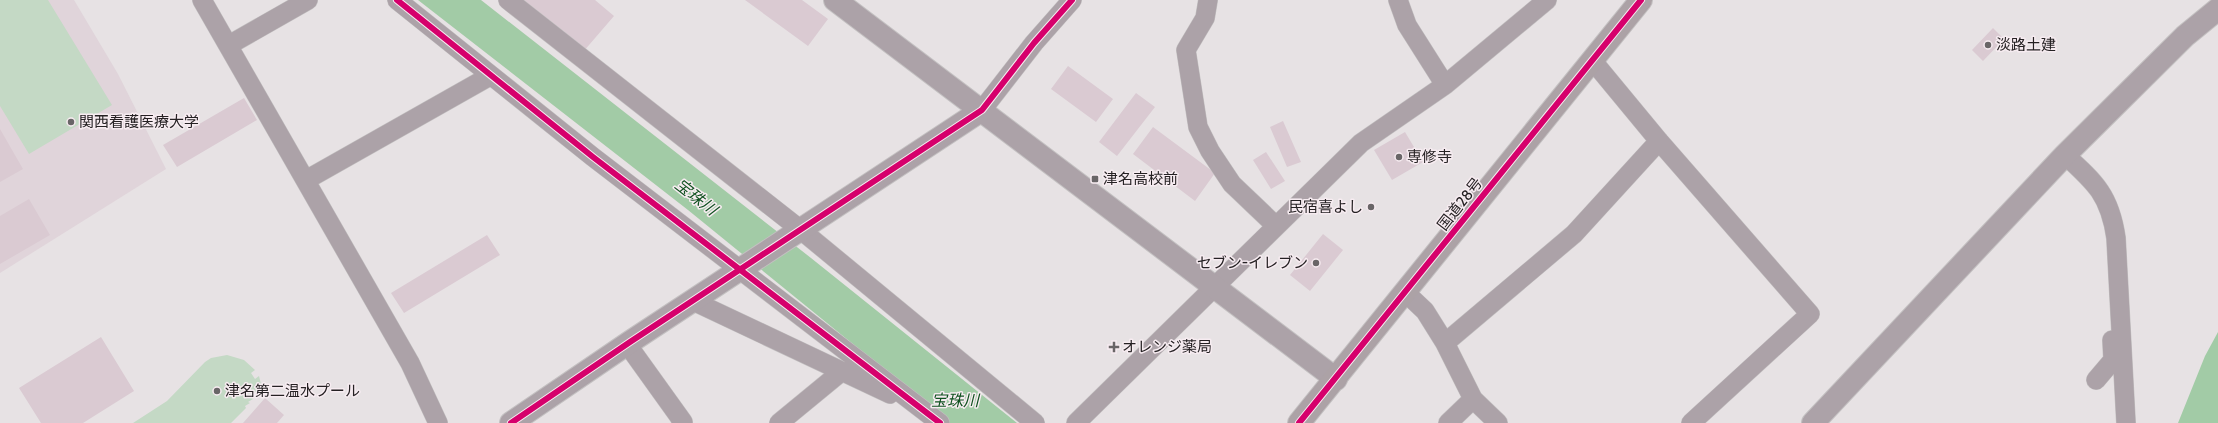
<svg xmlns="http://www.w3.org/2000/svg" width="2218" height="423" font-family="Cabin,'Noto Sans JP',sans-serif">
  <rect width="100%" height="100%" fill="#e7e2e4"/>
  <path fill="#e0d4da" d="M0,0h74l44,74 48,95 -166,104z"/>
  <path fill="#c4d9c5" d="M0,0h48l64,105 -83,49 -29,-48z
    M227,355l17,5 11,10 -4,3 4,6 4,-3 3,12 -9,6 3,3 -8,5 2,1 -5,3 1,2 -15,15h-98l34,-22 38,-39 6,-4z"/>
  <path fill="#a2cba6" d="M418,0h63l330,258 206,165h-67l-262,-213z
    M2218,332v91h-40l27,-67z"/>
  <path fill="#dacad2" d="M523,0h72l19,16 -31,36z
    M745,0h57l26,19 -20,27z
    M1993,28l11,11 -21,22 -11,-11z
    M1068,66l45,33 -17,23 -45,-33z
    M1136,93l19,14 -38,49 -18,-14z
    M244,98l13,22 -80,47 -14,-22z
    M1283,121l18,41 -14,5 -17,-40z
    M1153,127l62,46 -20,28 -62,-47z
    M0,129l23,40 -23,13z
    M1405,132l18,30 -31,18 -18,-30z
    M1266,152l19,29 -14,8 -18,-29z
    M29,199l21,36 -50,29v-48z
    M1323,234l20,16 -33,41 -20,-16z
    M487,235l13,20 -96,58 -13,-20z
    M101,337l33,54 -51,32h-42l-22,-35z
    M265,398l19,17 -7,8h-34z"/>
  <g fill="none" stroke-linecap="round" stroke-linejoin="round">
    <defs>
      <path id="minor" d="M202,0l208,363 28,60
        M397,0l196,157 347,266
        M508,0l293,230 234,193
        M1208,0l-3,18 -19,32 12,77 12,24 22,33 44,42
        M1398,0l9,25 38,60
        M229,45l79,-45
        M1592,60l67,81 151,173 -119,109
        M982,110l52,-67 38,-43
        M2065,155c31,28 45,41 51,83l10,185
        M306,180l184,-104
        M1406,293l19,18 20,32 28,56 25,24
        M693,301l197,93
        M1445,343l129,-109 85,-93
        M627,344l56,78 -2,1
        M2096,380l17,-20 -1,-20
        M779,423l62,-51
        M1076,423l285,-280 84,-58 102,-85
        M1448,423l25,-24"/>
      <path id="tertiary" d="M835,0l501,379
        M511,423l119,-81 352,-232
        M1813,423l252,-268 120,-119 33,-27"/>
      <path id="trunk" d="M1299,423l342,-423"/>
    </defs>
    <use href="#minor" stroke="#c3c0c1" stroke-width="20"/>
    <use href="#tertiary" stroke="#c3c0c1" stroke-width="24"/>
    <use href="#trunk" stroke="#c3c0c1" stroke-width="24"/>
    <use href="#minor" stroke="#aca2a8" stroke-width="19"/>
    <use href="#tertiary" stroke="#aca2a8" stroke-width="22"/>
    <use href="#trunk" stroke="#aca2a6" stroke-width="22"/>
    <defs>
      <path id="cycleway" d="M397,0l196,157 347,266
        M511,423l119,-81 352,-232 52,-67 38,-43
        M1299,423l342,-423"/>
    </defs>
    <use href="#cycleway" stroke="#f7ecf1" stroke-width="8"/>
    <use href="#cycleway" stroke="#d6006c" stroke-width="6"/>
  </g>
  <g fill="#696567" stroke="#f7ecf1" stroke-width="1.5">
    <circle cx="1988" cy="45" r="4"/>
    <circle cx="71" cy="122" r="4"/>
    <circle cx="1399" cy="157" r="4"/>
    <rect x="1091" y="175" width="8" height="8" rx="2"/>
    <circle cx="1371" cy="207" r="4"/>
    <circle cx="1316" cy="263" r="4"/>
    <path d="M1112 341h4v4h4v4h-4v4h-4v-4h-4v-4h4z"/>
    <circle cx="217" cy="391" r="4"/>
  </g>
  <g text-anchor="middle" dominant-baseline="central" stroke-width="3" stroke-linejoin="round" paint-order="stroke">
    <g font-size="15" fill="#252123" stroke="#f7ecf1" text-anchor="start">
      <text x="1996" y="45">淡路土建</text>
      <text x="79" y="122">関西看護医療大学</text>
      <text x="1407" y="157">専修寺</text>
      <text x="1103" y="179">津名高校前</text>
      <text x="1363" y="207" text-anchor="end">民宿喜よし</text>
      <text x="1308" y="263" text-anchor="end">セブン-イレブン</text>
      <text x="1122" y="347">オレンジ薬局</text>
      <text x="225" y="391">津名第二温水プール</text>
    </g>
    <g font-size="15" fill="#252123" stroke="#f7ecf1">
      <text transform="translate(1460 204) rotate(-52)">国道28号</text>
    </g>
    <g font-size="16" font-style="italic" fill="#0e501e" stroke="#f7ecf1">
      <text transform="translate(696 197) rotate(38)">宝珠川</text>
      <text x="955" y="400">宝珠川</text>
    </g>
  </g>
</svg>
